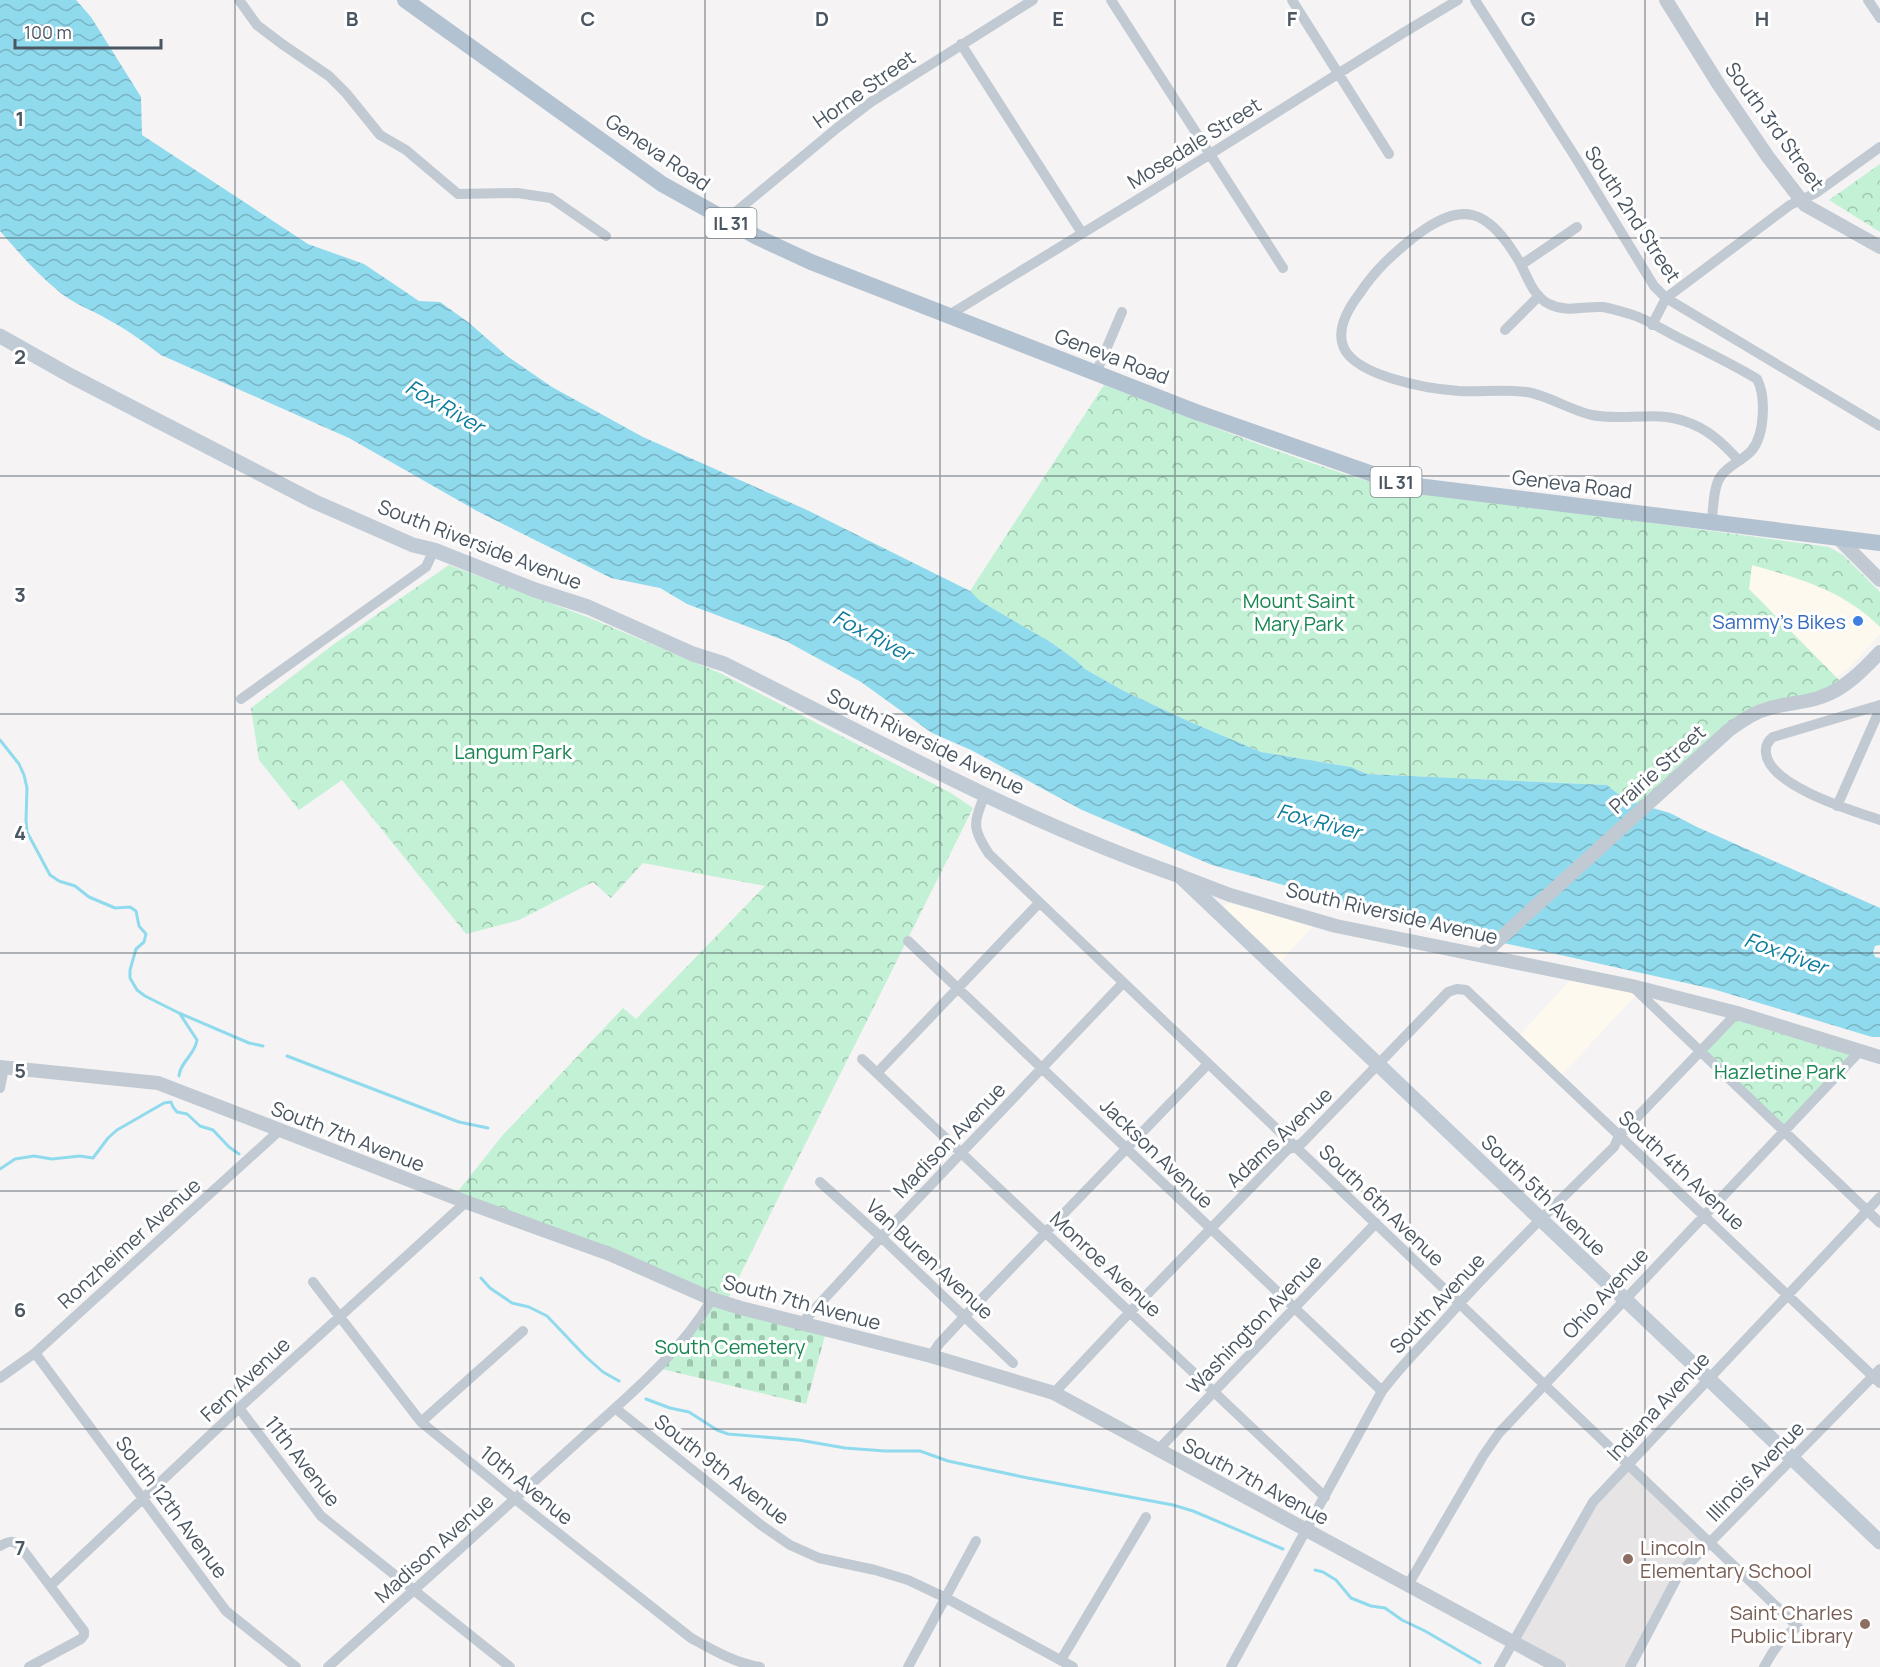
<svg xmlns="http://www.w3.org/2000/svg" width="1880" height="1667" font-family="Manrope,sans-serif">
  <defs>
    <pattern id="cemetery-stones" width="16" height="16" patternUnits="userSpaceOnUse" patternTransform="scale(1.5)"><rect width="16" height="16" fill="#c3f1d5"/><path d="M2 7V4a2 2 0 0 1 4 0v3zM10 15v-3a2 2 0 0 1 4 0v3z" fill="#a0c6b0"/></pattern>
    <pattern id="park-crowns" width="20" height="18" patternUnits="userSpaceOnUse" patternTransform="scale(1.5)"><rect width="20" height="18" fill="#c3f1d5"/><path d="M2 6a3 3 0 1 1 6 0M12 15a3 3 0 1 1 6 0" fill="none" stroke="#a0c6b0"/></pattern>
    <pattern id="water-waves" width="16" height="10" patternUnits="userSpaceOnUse" patternTransform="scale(1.5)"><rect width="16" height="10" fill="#90daee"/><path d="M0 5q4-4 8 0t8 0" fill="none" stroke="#78b4c4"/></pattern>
  </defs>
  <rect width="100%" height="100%" fill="#f5f3f3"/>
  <path fill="#fdf9ef" d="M1752,565l50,14 35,16 33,22 10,10v7l-31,34 -13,9 -87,-88z
    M1230,903l83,23 -33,36 -54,-51 -2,-6z
    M1571,979l59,10 5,7 -75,81 -42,-40z"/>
  <path fill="#e6e4e5" d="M1628,1469l77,75 -30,30 -49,93h-57l-50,-27 78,-137z"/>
  <path fill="url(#cemetery-stones)" d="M713,1301l113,31 -20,72 -148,-36z"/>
  <path fill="url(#park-crowns)" d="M1880,164v68l-51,-32z
    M1104,385c93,35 188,75 284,102l441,60 14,8 37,37v35c-35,-36 -81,-49 -128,-62l-3,24 93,94 -25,11 -47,10 -128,101 -25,-12 -10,-8 -240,-11 -16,-7 -90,-15 -75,-32 -62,-29 -39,-22 -8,-8 -25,-18 -73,-42 -9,-10z
    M449,565l136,51 135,57 231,120 22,15 -247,495 -271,-108 47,-59 121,-128 13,11 129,-133 -122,-23 -32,35 -18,-16 -74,38 -53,14 -124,-154 -43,30 -40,-50 -8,-52 83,-64z
    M1739,1015l115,37 -71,77 -79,-77z"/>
  <path fill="url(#water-waves)" d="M0,0h76l15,17 50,80 1,38 166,109 56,20 55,37 21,1 28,20 39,34 45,31 91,50 164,73 163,81 10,10 72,42 25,18 8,8 39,22 62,29 75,32 90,15 16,7 240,11 10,8 25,12 28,8 27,14 183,81v37l-5,1 -2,6 2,5 5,1v79h-8l-159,-48 -157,-35 -150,-31 -87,-28 -107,-30 -130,-55 -111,-60 -39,-17 -71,-51 -75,-41 -99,-37 -27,-16 -49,-10 -134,-67 -128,-73 -188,-83c-17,-13 -35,-26 -54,-36 -15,-9 -31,-14 -45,-25 -23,-18 -43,-41 -62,-63z"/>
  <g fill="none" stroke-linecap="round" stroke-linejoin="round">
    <path stroke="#90daee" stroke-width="3" d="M0,740l19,24 5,11 3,13 -1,32 1,12 23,43 9,6 16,5 14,11 26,11 15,-1 6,4 3,15 7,8 -2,8 -8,7 -6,21v8l7,12 8,6 34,17 70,30 14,3
      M287,1056l172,66 29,6
      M179,1076c1,-14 16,-21 18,-36l-17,-26
      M0,1169l15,-10 19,-3 18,3 28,-3 13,2 15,-20 9,-8 47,-27 7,-1 2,5 4,5 10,2 13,12 13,4 16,17 10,7
      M481,1278l9,10 22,15 17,4 18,9 38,40 18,16 16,9
      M646,1399l24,9 19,4 28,18 11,4 71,6 46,8 40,3h35l28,10 80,17 145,27 20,6 90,38
      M1315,1570l8,2 13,8 15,18 20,8 14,2 17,12 23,11 55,32"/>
    <path stroke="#c1cad2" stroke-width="10" d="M239,0l18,25 25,19 47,32 17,17 34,42 26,15 52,44 59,-1 34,5 55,38
      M1111,0l172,268
      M1292,0l97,154
      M1475,0l99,155 80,131 12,12 214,128
      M1868,0l12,18
      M961,44l121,189
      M726,220l111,-92 34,-26 162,-102
      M1521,265l56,-38
      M949,315l196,-120 258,-162 55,-33
      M1652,325l14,-27 124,-93 26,-12 64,-46
      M1505,330l34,-34
      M1096,373l26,-61
      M1712,522c1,-13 1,-29 6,-41 6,-14 25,-20 34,-31 13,-16 14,-54 5,-71 -25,-15 -52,-28 -78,-41 -16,-8 -32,-19 -49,-24 -8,-2 -19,-6 -28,-7 -19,-1 -35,6 -53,-3 -16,-7 -22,-29 -30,-43 -31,-52 -56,-62 -105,-24 -21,17 -39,33 -54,56 -10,13 -22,32 -18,49 6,34 88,47 117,49 22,1 45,-2 68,1 23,4 42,18 65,23 30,6 64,-4 92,6 23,7 39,22 55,40
      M241,699l185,-132 8,-17
      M1880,705l-107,32c-5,4 -8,9 -7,16 3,33 87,58 114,67
      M985,794c-11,29 -14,33 4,60l809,773c-16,9 -25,24 -34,40
      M1837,806l43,-97
      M908,941l474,450
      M1632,986l248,237
      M862,1059l463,438
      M877,1073l162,-170
      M0,1088l4,-20
      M820,1182l61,55 132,126
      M313,1282l108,140 94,77 176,139c22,12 44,25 69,29
      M802,1323l79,-86 242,-254
      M35,1353l191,258 70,56
      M931,1356l8,-12 26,-28 243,-252
      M0,1378l35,-25 245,-223
      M1054,1393l76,-81 157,-162 15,-7 146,-151 9,-3 9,1 414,393
      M239,1408l82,108 189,151
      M615,1408l146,117 29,20 29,13 56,12 33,10 38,18 127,69
      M421,1422l102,-91
      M1158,1450l218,-227
      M0,1546c8,-5 13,-6 20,0l64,85v4l-3,4 -52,28
      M1408,1585l75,-129 16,-23 361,-382
      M50,1586l189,-178 227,-206
      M1061,1660l85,-143
      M328,1667c82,-73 163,-146 244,-220 49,-45 106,-90 140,-148
      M908,1667l68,-126
      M1231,1667l151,-276c18,-24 40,-46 61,-69 54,-61 113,-118 171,-175l5,-11 118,-123
      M1499,1667l94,-165 287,-305
      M1630,1667l49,-93 201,-205"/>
    <path stroke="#c1cad2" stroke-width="14" d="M1666,0l53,85 49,72 37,48 75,42
      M1839,539l41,41
      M1183,877l47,18 106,31 296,60 105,27 143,44
      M1482,955l247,-225c13,-9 25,-18 41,-22 16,-5 35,-5 51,-11 24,-8 42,-27 59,-45
      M0,1067l158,16 308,119 146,53 100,44 29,9 190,48 123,37 505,274"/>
    <path stroke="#c1cbd6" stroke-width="15" d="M0,336l71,40 242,125 100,44 21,5 101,40 53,17 105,47 31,10c150,75 298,157 456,212l700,666"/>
    <path stroke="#b3c2d1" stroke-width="16" d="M405,0l257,184 95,53 54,25 385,150 205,72 479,59"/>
  </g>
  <path fill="none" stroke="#4a5661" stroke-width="1.5" stroke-opacity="0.55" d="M235,0v1667M470,0v1667M705,0v1667M940,0v1667M1175,0v1667M1410,0v1667M1645,0v1667M0,238h1880M0,476h1880M0,714h1880M0,953h1880M0,1191h1880M0,1429h1880"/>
  <circle fill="#3f7fe0" stroke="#fff" stroke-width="2" cx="1858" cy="621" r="6"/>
  <g fill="#8d6e63" stroke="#fff" stroke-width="2">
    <circle cx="1628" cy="1559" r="6"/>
    <circle cx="1865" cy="1624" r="6"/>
  </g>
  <g text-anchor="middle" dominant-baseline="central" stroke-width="6" stroke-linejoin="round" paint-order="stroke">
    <g fill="#fff" stroke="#808990" stroke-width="1.5">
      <rect x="705.5" y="208" width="51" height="30" rx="4.5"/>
      <rect x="1370.5" y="467" width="51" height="30" rx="4.5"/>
    </g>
    <g font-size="18" font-weight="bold" fill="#4a5661">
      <text x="731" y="223">IL 31</text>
      <text x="1396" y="482">IL 31</text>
    </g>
    <g font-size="20" fill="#4a5661" stroke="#fff">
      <text transform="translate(864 89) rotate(-35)">Horne Street</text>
      <text transform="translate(1775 126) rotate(54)">South 3rd Street</text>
      <text transform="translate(1194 143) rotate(-32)">Mosedale Street</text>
      <text transform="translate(658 152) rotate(34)">Geneva Road</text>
      <text transform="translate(1633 214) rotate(57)">South 2nd Street</text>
      <text transform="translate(1112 356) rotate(21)">Geneva Road</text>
      <text transform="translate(1572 484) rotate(7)">Geneva Road</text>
      <text transform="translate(480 544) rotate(21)">South Riverside Avenue</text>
      <text transform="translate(926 741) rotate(26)">South Riverside Avenue</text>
      <text transform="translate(1657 769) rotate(-42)">Prairie Street</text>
      <text transform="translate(1392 913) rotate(13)">South Riverside Avenue</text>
      <text transform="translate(348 1136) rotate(21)">South 7th Avenue</text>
      <text transform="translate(1279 1137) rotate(-43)">Adams Avenue</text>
      <text transform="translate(949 1140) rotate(-46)">Madison Avenue</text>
      <text transform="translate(1157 1153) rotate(44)">Jackson Avenue</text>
      <text transform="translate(1682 1170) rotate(43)">South 4th Avenue</text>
      <text transform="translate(1544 1195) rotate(44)">South 5th Avenue</text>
      <text transform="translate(1382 1205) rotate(44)">South 6th Avenue</text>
      <text transform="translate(129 1243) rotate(-42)">Ronzheimer Avenue</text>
      <text transform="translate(930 1259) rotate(43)">Van Buren Avenue</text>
      <text transform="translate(1106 1264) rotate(43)">Monroe Avenue</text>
      <text transform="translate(1605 1293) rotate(-47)">Ohio Avenue</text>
      <text transform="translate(802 1302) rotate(15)">South 7th Avenue</text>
      <text transform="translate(1437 1303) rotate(-47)">South Avenue</text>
      <text transform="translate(1254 1324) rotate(-46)">Washington Avenue</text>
      <text transform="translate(245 1379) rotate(-43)">Fern Avenue</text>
      <text transform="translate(1658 1406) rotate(-47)">Indiana Avenue</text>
      <text transform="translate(303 1461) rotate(52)">11th Avenue</text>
      <text transform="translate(722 1469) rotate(38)">South 9th Avenue</text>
      <text transform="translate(1755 1471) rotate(-46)">Illinois Avenue</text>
      <text transform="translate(1256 1481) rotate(28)">South 7th Avenue</text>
      <text transform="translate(527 1485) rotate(39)">10th Avenue</text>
      <text transform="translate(172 1507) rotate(53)">South 12th Avenue</text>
      <text transform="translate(434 1548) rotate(-42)">Madison Avenue</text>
    </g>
    <g font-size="20" fill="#17864f" stroke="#fff">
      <text x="1299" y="600">Mount Saint<tspan x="1299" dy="23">Mary Park</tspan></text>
      <text x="513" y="751">Langum Park</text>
      <text x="1780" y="1071">Hazletine Park</text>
      <text x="730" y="1346">South Cemetery</text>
    </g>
    <g font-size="20" fill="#366cbe" stroke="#fff" text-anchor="end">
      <text x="1846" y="621">Sammy's Bikes</text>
    </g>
    <g font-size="20" fill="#785e54" stroke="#fff" text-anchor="start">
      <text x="1640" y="1547">Lincoln<tspan x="1640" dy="23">Elementary School</tspan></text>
      <text x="1853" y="1612" text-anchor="end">Saint Charles<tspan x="1853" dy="23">Public Library</tspan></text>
    </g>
    <g font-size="21" font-style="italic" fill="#0c7c9b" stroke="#fff">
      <text transform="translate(445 406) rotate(30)">Fox River</text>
      <text transform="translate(873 635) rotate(28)">Fox River</text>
      <text transform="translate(1319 821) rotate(15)">Fox River</text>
      <text transform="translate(1786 953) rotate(20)">Fox River</text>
    </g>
  </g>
  <g font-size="20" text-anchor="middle" font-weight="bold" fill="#4a5661" stroke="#fff" stroke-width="6" stroke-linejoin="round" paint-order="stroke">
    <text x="352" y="26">B</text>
    <text x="588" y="26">C</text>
    <text x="822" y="26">D</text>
    <text x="1058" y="26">E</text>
    <text x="1292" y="26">F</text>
    <text x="1528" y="26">G</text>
    <text x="1762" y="26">H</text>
    <text x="20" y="126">1</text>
    <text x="20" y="364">2</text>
    <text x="20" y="602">3</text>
    <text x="20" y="840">4</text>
    <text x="20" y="1078">5</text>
    <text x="20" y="1317">6</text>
    <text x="20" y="1555">7</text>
  </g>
  <path d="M15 39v9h146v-9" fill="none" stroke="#4a5661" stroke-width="3"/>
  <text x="24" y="39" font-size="18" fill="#4a5661" stroke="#ffffff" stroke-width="4.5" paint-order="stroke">100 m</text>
</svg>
